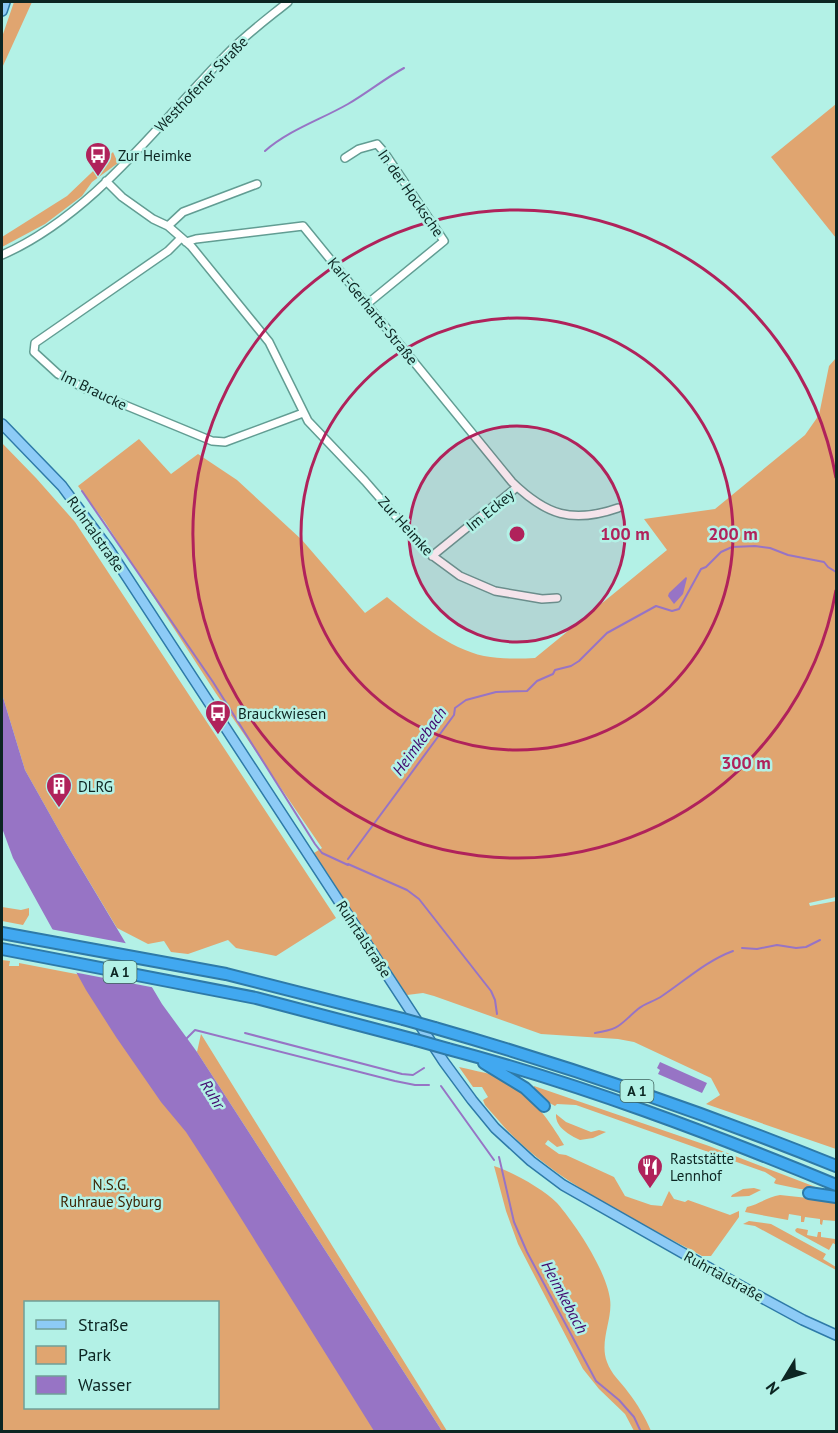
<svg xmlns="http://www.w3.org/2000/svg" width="838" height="1433" font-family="'PT Sans',sans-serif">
  <rect width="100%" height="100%" fill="#b3f1e6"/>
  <path fill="#e0a570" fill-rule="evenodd" d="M14,2h18l-30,66v-31z
    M836,104v134l-65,-81z
    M113,152l5,11 -26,19 -10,14 -37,28 -43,23v-10l65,-41z
    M836,358v539l-27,6 1,3 26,-5v248l-130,-45 14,-9 -9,-17 -77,-36 -16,-3 -77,-5 -107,-38 -11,-3 -16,2 -93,-142 8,-5 -107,-156 -110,-170 -27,-36 61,-47 32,35 27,-20 39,26 65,60 63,73 22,-16c26,22 63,52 97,59 17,3 34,3 51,2l132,-108 -23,-31 71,-10 90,-74 14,-20 10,-49z
    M2,443l34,35 39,44 261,396 -60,38 -40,-8 -8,-8 -40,14 -17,-2 -7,-11 -16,3 -31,-16 -51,-85 -41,-73 -23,-76z
    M2,907l19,3 8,-2v7l-6,10 -21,-4z
    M2,960l8,1 -1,5h10v-3l83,16 288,452h-388zM26,1302h192v106h-192z
    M201,1034l246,397h-5l-245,-379z
    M459,1067c12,3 25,5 37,9 31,13 52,42 68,69l-7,2 -9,-7 -3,4 14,10 7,1 48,22 11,19 26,9 11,1 7,-15 5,8 11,3 3,-2 42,15 9,-4v6l-28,39h-9c-62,-34 -135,-68 -186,-117 -11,-10 -21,-23 -31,-34l-2,-5 5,-3 -6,-10h-9z
    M534,1086l175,60 117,45 -26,-2 -24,-5 -2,-1 2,-4 -11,-7 -189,-67 -19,-1 -2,2 -9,-5 -12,-13z
    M556,1114l10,8 25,10 8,-2 7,2 -13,6 -13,2c-11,-5 -25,-13 -24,-26z
    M494,1166c19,6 49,23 63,37 19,22 49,67 53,96 3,20 -11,42 -3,63 4,12 14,20 21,30 10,13 17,25 23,39h-17l-9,-17 -26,-25 -16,-20 -65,-125 -12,-33z
    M754,1188l7,2 -12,6 -18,1 1,-2 11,-6z
    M780,1195l56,6v20l-13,-1 -1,5 -2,-1v-5l-15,-2 -1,5h-3v-6l-12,-2 -1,6 -43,-8 2,-5c12,-3 21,-10 33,-12z
    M749,1221l22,3 55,30 -3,5 13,8v3l-81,-44 -12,-2z
    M797,1228l11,2 -1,5 10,2 1,-5h3v5l14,2 1,-5v11l-3,-2 -4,7 -33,-18 -1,-2z"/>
  <path fill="#9774c5" d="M686,577l1,1 -4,16 -9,10 -6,-8 1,-3z
    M2,694l23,76 41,73 96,161 35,48 245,379h-68l-162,-259 -26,-40 -25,-30 -45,-65 -30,-47 -73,-132 -11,-30z
    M660,1062l47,21 -5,10 -44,-19 2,-4 -3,-2z"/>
  <path fill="#b3f1e6" d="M50,929l80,15 26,44 -83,-16z"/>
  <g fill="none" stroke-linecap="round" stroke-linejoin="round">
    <path stroke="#9774c5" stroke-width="2" d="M265,151c24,-21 55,-31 83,-47 19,-11 36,-25 56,-36
      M82,491l131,191 102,162 7,9 26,12
      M348,859l106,-144 1,-7 11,-8 30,-8 31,-1 10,-10 16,-7 2,-4 16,-4 8,-5 28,-28 49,-27 16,5 7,-2 22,-40 5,-2 15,-15 11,-5 23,-1 15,2 18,7 36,7 4,5 8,5
      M348,864l59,26 12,9 72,92 4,9 2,14
      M742,948l15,1 20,-4 19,3 10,-1 14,-7
      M245,1033l157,41 11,1 11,-7
      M595,1033c26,-4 24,-8 43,-24 7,-6 17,-8 24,-13 24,-16 44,-35 71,-45
      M185,1040l10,-10 200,51 20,4h14
      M441,1086l53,74
      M499,1157l15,65 13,30 69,129 23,19 15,17 7,15"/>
    <defs>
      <path id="minor" d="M345,158l14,-9 18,-5 7,8 60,89 -77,63
        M106,181l16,16 31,22 15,7 23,20 78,96 39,79 57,60 61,70 34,25 35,15 47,8 15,-1
        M168,226l15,-14 74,-28
        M181,238l-13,13 -133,92 -1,9 24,22 28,15 126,52 13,1 78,-29
        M186,242l10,-3 107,-13 209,256c34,33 60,42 106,26
        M2,255c91,-40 156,-131 224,-200 19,-20 41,-36 62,-53
        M432,556l85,-69"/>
      <path id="major" d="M2,11l3,-9
        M2,424l60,62 46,62 336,514 28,38 23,28 36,33 32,24 192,109 48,26 33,15"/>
      <path id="highway" d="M2,933l224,41 177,45
        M2,949l254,49 160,42
        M435,1028c136,39 270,85 401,138
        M448,1049c133,35 262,84 388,136
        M484,1063l41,25 19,18
        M809,1193l27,4"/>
    </defs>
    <use href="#minor" stroke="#629d93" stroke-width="10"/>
    <use href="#major" stroke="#2e7aa8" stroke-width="12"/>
    <use href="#highway" stroke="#2e7aa8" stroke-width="14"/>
    <use href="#minor" stroke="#fff" stroke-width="7"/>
    <use href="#major" stroke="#8dcbf6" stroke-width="9"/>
    <use href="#highway" stroke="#41a8f0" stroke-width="10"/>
    <defs>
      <path id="highway-bridge" d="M403,1019l32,9
        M416,1040l32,9"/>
    </defs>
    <use href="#highway-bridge" stroke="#2e7aa8" stroke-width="14" stroke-linecap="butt"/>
    <use href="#highway-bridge" stroke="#41a8f0" stroke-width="10"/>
  </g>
  <circle cx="517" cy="534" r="108" fill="#b0225b" fill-opacity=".12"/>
  <g fill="none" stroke="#b0225b" stroke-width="3">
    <circle cx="517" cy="534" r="108"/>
    <circle cx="517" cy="534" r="216"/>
    <path d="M836 590A324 324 0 1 1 836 478"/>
  </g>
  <defs>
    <symbol id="bus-pin" viewBox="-11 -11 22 30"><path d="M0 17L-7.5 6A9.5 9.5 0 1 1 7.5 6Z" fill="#b0225b" stroke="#b3f1e6"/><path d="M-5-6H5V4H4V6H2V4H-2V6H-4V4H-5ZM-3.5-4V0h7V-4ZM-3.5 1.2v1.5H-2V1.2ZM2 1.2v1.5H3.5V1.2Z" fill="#fff"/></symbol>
    <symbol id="building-pin" viewBox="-11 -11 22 30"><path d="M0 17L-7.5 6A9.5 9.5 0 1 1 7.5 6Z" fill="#b0225b" stroke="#b3f1e6"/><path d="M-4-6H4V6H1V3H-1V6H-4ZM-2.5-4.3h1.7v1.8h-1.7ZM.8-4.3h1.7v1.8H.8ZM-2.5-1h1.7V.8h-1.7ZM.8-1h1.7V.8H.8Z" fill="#fff"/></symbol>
    <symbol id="restaurant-pin" viewBox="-11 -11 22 30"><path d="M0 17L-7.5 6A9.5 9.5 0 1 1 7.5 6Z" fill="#b0225b" stroke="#b3f1e6"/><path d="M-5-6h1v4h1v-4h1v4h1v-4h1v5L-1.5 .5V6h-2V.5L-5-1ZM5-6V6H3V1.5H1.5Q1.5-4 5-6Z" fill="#fff"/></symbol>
  </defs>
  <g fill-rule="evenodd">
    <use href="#bus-pin" x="83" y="140" width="30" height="40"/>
    <use href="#bus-pin" x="203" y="698" width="30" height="40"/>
    <use href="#building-pin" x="44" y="771" width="30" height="40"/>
    <use href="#restaurant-pin" x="635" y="1152" width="30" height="40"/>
  </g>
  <g text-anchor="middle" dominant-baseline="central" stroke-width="5" stroke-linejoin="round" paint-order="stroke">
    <g fill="#b3f1e6" stroke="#3e625d" stroke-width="1.5">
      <rect x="103.5" y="961" width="33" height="22" rx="4.5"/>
      <rect x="620.5" y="1080" width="33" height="22" rx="4.5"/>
    </g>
    <g font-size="14" font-weight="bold" fill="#0c2522">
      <text x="120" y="972">A 1</text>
      <text x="637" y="1091">A 1</text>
    </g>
    <g font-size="15" fill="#0c2522" stroke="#b3f1e6">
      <text transform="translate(201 84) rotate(-46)">Westhofener Straße</text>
      <text transform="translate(411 193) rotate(55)">In der Hocksche</text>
      <text transform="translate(373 311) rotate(51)">Karl-Gerharts-Straße</text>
      <text transform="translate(94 390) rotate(26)">Im Braucke</text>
      <text transform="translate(490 510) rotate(-39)">Im Eckey</text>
      <text transform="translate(406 526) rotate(48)">Zur Heimke</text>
      <text transform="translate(96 534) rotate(55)">Ruhrtalstraße</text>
      <text transform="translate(364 939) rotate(57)">Ruhrtalstraße</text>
      <text transform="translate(724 1276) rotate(29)">Ruhrtalstraße</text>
    </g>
    <g font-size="15" fill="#0c2522" stroke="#b3f1e6" text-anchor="start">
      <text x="118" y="155">Zur Heimke</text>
      <text x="238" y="713">Brauckwiesen</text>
      <text x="78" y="786">DLRG</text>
      <text x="670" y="1158">Raststätte<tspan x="670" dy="17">Lennhof</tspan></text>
    </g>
    <g font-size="15" fill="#3e2202" stroke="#b3f1e6">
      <text x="111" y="1184">N.S.G.<tspan x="111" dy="17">Ruhraue Syburg</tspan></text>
    </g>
    <g font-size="16" font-style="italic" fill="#41076e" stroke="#b3f1e6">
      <text transform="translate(419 741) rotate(-54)">Heimkebach</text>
      <text transform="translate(213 1094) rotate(58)">Ruhr</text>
      <text transform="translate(565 1297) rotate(62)">Heimkebach</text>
    </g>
  </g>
  <circle cx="517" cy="534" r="9" fill="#b0225b" stroke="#b3f1e6" stroke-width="3"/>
  <g font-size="18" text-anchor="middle" font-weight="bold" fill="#b0225b" stroke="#b3f1e6" stroke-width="5" stroke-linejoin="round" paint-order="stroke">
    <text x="625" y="540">100 m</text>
    <text x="733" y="540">200 m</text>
    <text x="746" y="769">300 m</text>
  </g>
  <rect width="838" height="1433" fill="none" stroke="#0c2522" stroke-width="6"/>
  <rect x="24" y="1301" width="195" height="108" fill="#b3f1e6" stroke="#709f98" stroke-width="1.5"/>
  <rect x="36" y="1320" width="30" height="9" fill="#8dcbf6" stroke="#709f98" stroke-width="1.5"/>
  <text x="78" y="1331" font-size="18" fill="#0c2522">Straße</text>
  <rect x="36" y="1346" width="30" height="18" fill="#e0a570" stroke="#709f98" stroke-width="1.5"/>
  <text x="78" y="1361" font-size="18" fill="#0c2522">Park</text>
  <rect x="36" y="1376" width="30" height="18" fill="#9774c5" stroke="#709f98" stroke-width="1.5"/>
  <text x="78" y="1391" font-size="18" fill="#0c2522">Wasser</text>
  <g transform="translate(784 1379) rotate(232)" stroke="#b3f1e6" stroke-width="4.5" paint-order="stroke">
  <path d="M0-4.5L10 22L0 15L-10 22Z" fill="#0c2522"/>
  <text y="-9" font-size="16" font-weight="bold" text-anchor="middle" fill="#0c2522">N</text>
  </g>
</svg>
